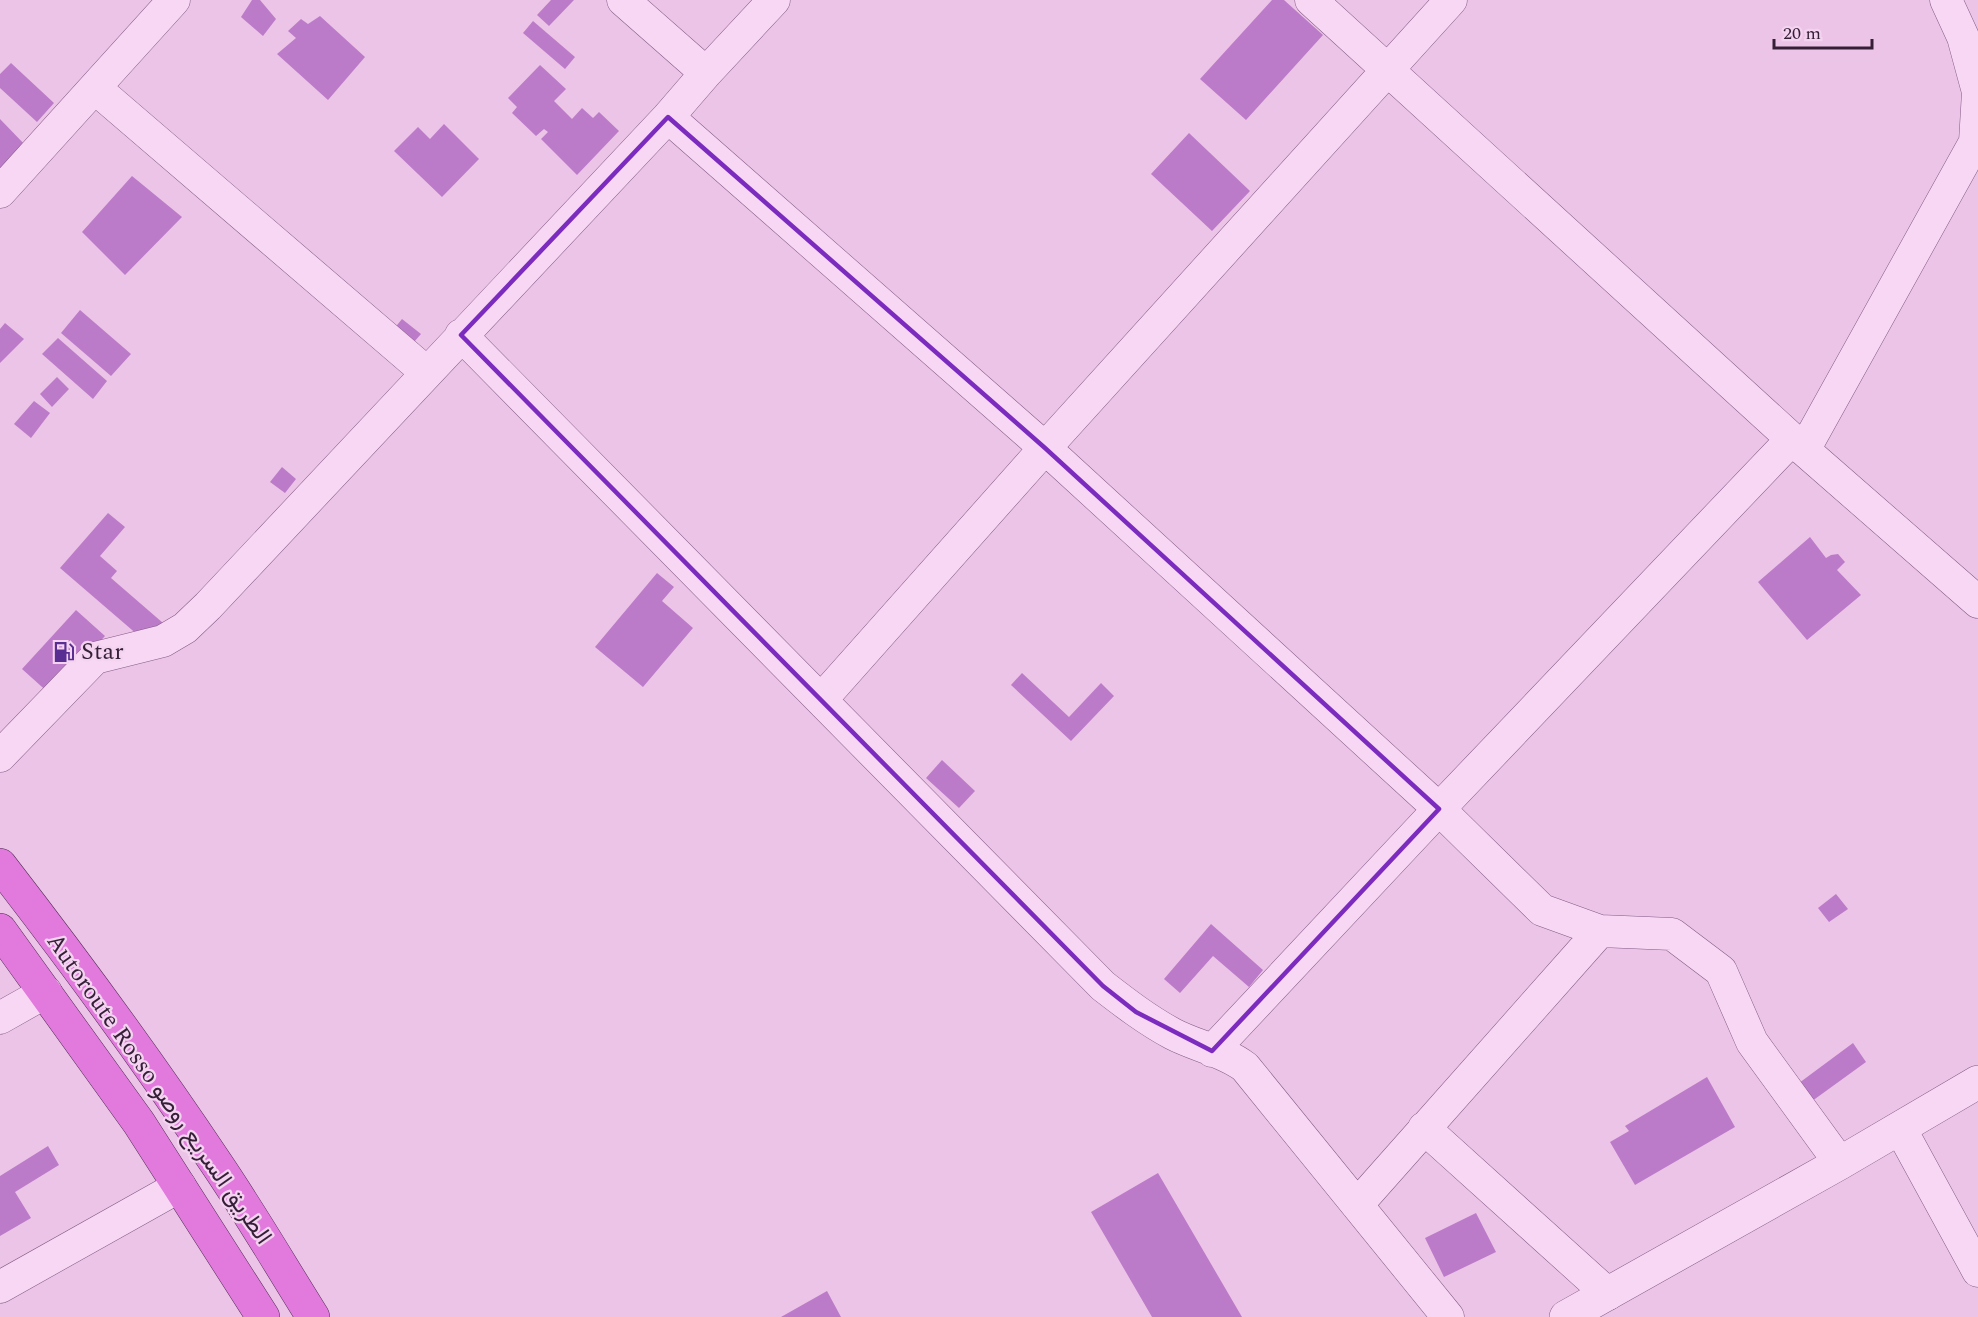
<svg xmlns="http://www.w3.org/2000/svg" width="1978" height="1317" font-family="Spectral,Vazirmatn,serif">
  <rect width="100%" height="100%" fill="#ecc4e7"/>
  <path fill="#bc7bc9" d="M252,0h8l16,19 -13,17 -22,-19z
    M551,0h23l-25,26 -12,-11z
    M1272,0h12l39,35 -77,85 -46,-41z
    M320,16l45,41 -37,43 -51,-46 19,-16 -8,-7 13,-12 7,5z
    M533,21l42,36 -10,12 -42,-36z
    M11,63l43,40 -17,19 -37,-34v-14z
    M540,65l26,24 -12,12 18,18 10,-11 11,10 6,-6 20,19 -42,44 -36,-36 7,-7 -4,-3 -8,7 -24,-23 5,-6 -9,-9z
    M0,119l29,30 -29,33z
    M444,124l35,35 -37,38 -48,-46 24,-24 12,12z
    M1189,133l61,58 -38,40 -61,-57z
    M132,176l50,41 -57,58 -43,-43z
    M80,310l51,44 -20,22 -50,-43z
    M402,319l19,15 -14,16 -18,-15z
    M5,323l19,16 -24,24v-34z
    M58,338l49,43 -14,18 -51,-45z
    M57,377l12,12 -17,18 -12,-13z
    M34,401l16,12 -19,25 -17,-14z
    M282,467l14,12 -11,14 -15,-11z
    M108,513l17,14 -25,29 17,15 -6,7 52,45 -17,19 -86,-74z
    M1810,537l16,21 5,-3 7,-1 7,8 -8,8 24,25 -54,45 -49,-58z
    M657,573l17,14 -12,14 31,27 -50,59 -48,-40z
    M76,610l29,26 -54,59 -29,-26z
    M1022,673l47,44 32,-34 13,13 -43,45 -60,-56z
    M942,760l33,31 -16,17 -33,-30z
    M1836,894l12,15 -19,13 -11,-14z
    M1211,924l52,46 -14,17 -36,-31 -33,37 -16,-14z
    M1853,1043l13,19 -58,42 -13,-18z
    M1707,1077l28,50 -100,58 -25,-43 19,-11 -4,-5z
    M48,1146l11,19 -44,27 16,26 -31,18v-60z
    M1158,1173l84,144h-90l-61,-105z
    M1476,1213l20,39 -52,25 -19,-39z
    M827,1291l14,26h-60z"/>
  <g fill="none" stroke-linecap="round" stroke-linejoin="round">
    <defs>
      <path id="minor" d="M623,0l83,73
        M1311,0l493,450 174,152
        M95,88l331,284
        M668,117l377,331 394,361 103,101 58,21 72,3 49,37 31,71 88,121
        M0,192l174,-192
        M461,335l642,651c22,17 44,34 70,48 23,12 51,17 72,33l203,250
        M1804,450l171,-308 3,-50 -15,-55 -17,-37
        M821,700l224,-252 406,-448
        M0,756l95,-98 68,-17 22,-13 23,-22 460,-489 38,-44 68,-73
        M0,1018l46,-26
        M1212,1051l227,-242 353,-370
        M1424,1128l184,166
        M1900,1128l78,143
        M1357,1205l243,-274
        M0,1287l180,-101"/>
      <path id="tertiary" d="M1566,1317l274,-154 138,-81"/>
      <path id="trunk" d="M0,865c75,97 148,196 216,298 34,50 65,103 97,154
        M0,930l139,193 124,194"/>
    </defs>
    <use href="#minor" stroke="#845b86" stroke-width="33"/>
    <use href="#tertiary" stroke="#845b86" stroke-width="34"/>
    <use href="#trunk" stroke="#502f54" stroke-width="34"/>
    <use href="#minor" stroke="#f7d7f3" stroke-width="32"/>
    <use href="#tertiary" stroke="#f7d7f3" stroke-width="33"/>
    <use href="#trunk" stroke="#e27ade" stroke-width="33"/>
  </g>
  <path fill="none" stroke="#7b2cbf" stroke-width="4.5" stroke-linejoin="round" d="M668,117l377,331 394,361 -227,242 -76,-39 -33,-26 -642,-651z"/>
  <defs>
    <symbol id="fuel-bare" viewBox="-9 -9 18 18"><path d="M-5.5-6h7V0h2V4h1.3V-2.5L3-4.5l.8-.8L6-3V5H2.5V1h-1V6h-7ZM-4.2-4.7v3.2H.2V-4.7Z" fill="#582e92" stroke="#f4d3f0" stroke-width="2.5" paint-order="stroke"/></symbol>
  </defs>
  <g fill-rule="evenodd">
    <use href="#fuel-bare" x="49" y="637" width="30" height="30"/>
  </g>
  <g text-anchor="middle" dominant-baseline="central" stroke-width="4.5" stroke-linejoin="round" paint-order="stroke">
    <g font-size="24" fill="#341f37" stroke="#f4d3f0" text-anchor="start">
      <text x="81" y="652">Star</text>
    </g>
    <g font-size="24" fill="#341f37" stroke="#f4d3f0">
      <text transform="translate(159 1089) rotate(55)">Autoroute Rosso الطريق السريع روصو</text>
    </g>
  </g>
  <path d="M1774 39v9h98v-9" fill="none" stroke="#341f37" stroke-width="3"/>
  <text x="1783" y="39" font-size="18" fill="#341f37" stroke="#f4d3f0" stroke-width="4.5" paint-order="stroke">20 m</text>
</svg>
